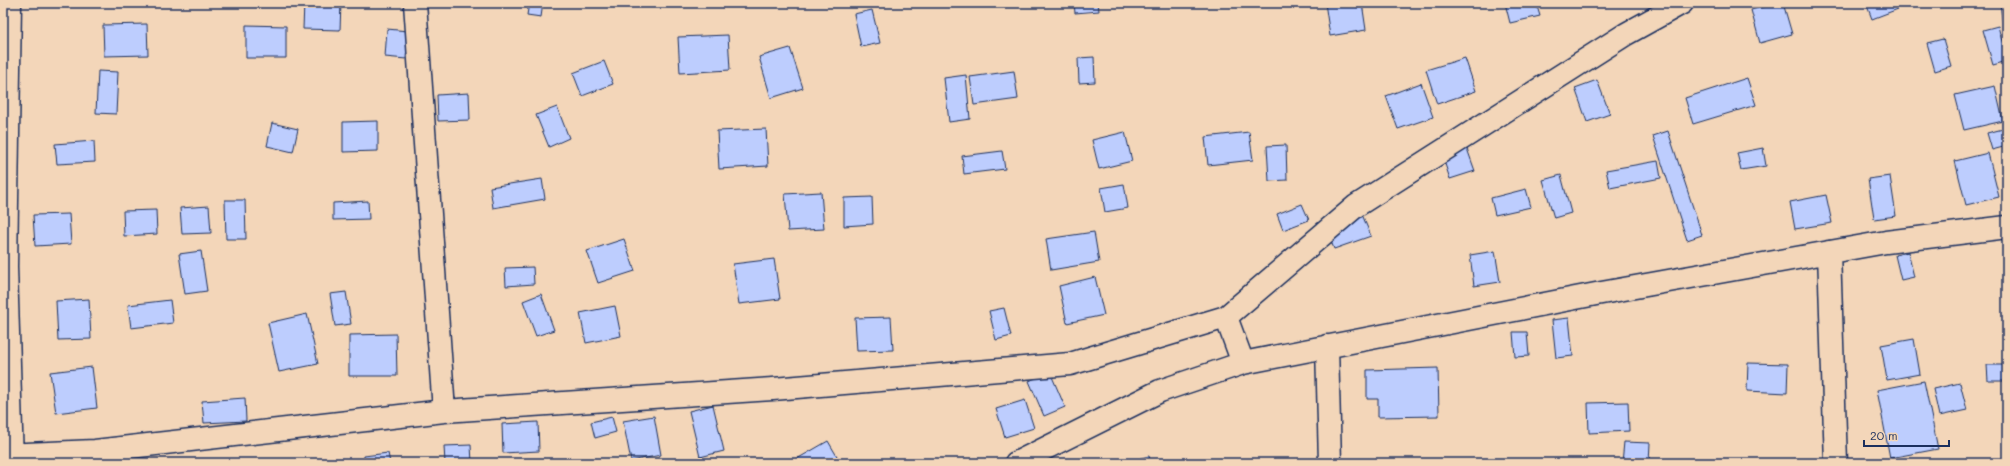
<svg xmlns="http://www.w3.org/2000/svg" width="2010" height="466" font-family="Mali,sans-serif">
  <rect width="100%" height="100%" fill="#f3d6b9"/>
  <filter id="ink" filterUnits="userSpaceOnUse"><feTurbulence type="fractalNoise" baseFrequency=".025" numOctaves="2"/><feDisplacementMap in="SourceGraphic" scale="8" xChannelSelector="R" yChannelSelector="G"/><feConvolveMatrix kernelMatrix="1 2 1 2 8 2 1 2 1" color-interpolation-filters="sRGB"/></filter>
  <g filter="url(#ink)">
    <path fill="#bdcdfe" stroke="#1b2f5e" d="M304,3h37l-1,27 -37,-1z
      M529,3h14l-2,14 -14,-2z
      M1074,3h24l1,8 -24,2z
      M1325,3h37l4,27 -36,6z
      M1505,3h31l4,13 -30,7z
      M1778,3h5l9,31 -32,9 -9,-33z
      M1866,3h30l2,6 -26,10z
      M2000,3h7v22l-4,1z
      M872,10l8,33 -19,4 -7,-33z
      M147,24l1,31 -44,1 -1,-31z
      M246,25l40,1v32h-40z
      M1998,26l9,35 -14,4 -10,-35z
      M387,29l21,2 -2,28 -21,-2z
      M728,35l2,35 -50,3 -2,-36z
      M1943,39l8,27 -16,5 -8,-28z
      M790,48l13,40 -32,10 -12,-41z
      M1094,57l1,25 -16,1 -1,-25z
      M1465,58l11,33 -39,13 -11,-34z
      M604,61l9,23 -31,12 -9,-23z
      M98,71l20,1 -2,42 -20,-1z
      M1014,71l4,28 -44,6 -4,-28z
      M966,75l4,44 -21,3 -5,-44z
      M1747,78l9,27 -63,19 -8,-26z
      M1597,80l13,34 -23,8 -12,-34z
      M1421,83l12,34 -35,12 -12,-33z
      M1995,86l8,35 -39,9 -9,-35z
      M469,93l1,27 -32,1 -1,-26z
      M557,107l12,31 -20,9 -13,-32z
      M378,121v30l-35,1v-30z
      M272,123l26,6 -5,23 -26,-6z
      M2007,128v18l-15,4 -5,-17z
      M766,129l2,37 -49,3 -2,-38z
      M1668,131l34,104 -15,5 -34,-104z
      M1125,132l7,29 -33,8 -7,-29z
      M1249,132l4,28 -45,5 -3,-28z
      M94,141l1,21 -38,2 -2,-20z
      M1465,143l10,28 -25,8 -9,-27z
      M1286,145l1,35 -18,1 -2,-35z
      M1763,148l3,18 -25,4 -4,-17z
      M1002,151l3,18 -41,5 -2,-18z
      M1988,153l11,44 -33,8 -11,-44z
      M1658,161l3,17 -51,10 -4,-18z
      M1561,175l10,38 -17,5 -11,-38z
      M1890,176l6,40 -22,3 -6,-40z
      M542,179l3,20 -52,9 -3,-21z
      M1124,184l4,24 -23,4 -4,-24z
      M1526,189l5,18 -36,8 -4,-17z
      M821,192l3,37 -36,2 -3,-37z
      M1826,195l6,28 -37,6 -5,-27z
      M872,197l1,27 -29,2v-28z
      M225,200h20l1,39h-20z
      M368,201l1,18 -36,1v-17z
      M1302,204l7,16 -26,10 -6,-16z
      M209,206l2,27 -29,1 -2,-26z
      M156,210l1,24 -33,2 -1,-25z
      M1361,212l10,24 -37,13 -9,-24z
      M69,214l2,30 -36,2 -2,-31z
      M1094,232l5,30 -48,8 -5,-31z
      M624,239l11,32 -37,12 -11,-32z
      M201,251l6,40 -22,3 -6,-40z
      M1495,251l5,31 -26,4 -4,-31z
      M1908,252l6,25 -13,3 -6,-25z
      M774,259l6,40 -41,5 -6,-40z
      M533,267l1,17 -28,2 -1,-18z
      M1095,277l9,38 -37,8 -8,-37z
      M346,292l5,32 -16,2 -5,-32z
      M541,294l13,36 -18,6 -13,-35z
      M89,299l2,40 -33,1 -2,-39z
      M170,300l3,23 -42,5 -3,-23z
      M615,306l6,30 -35,7 -6,-30z
      M1004,308l7,28 -15,4 -7,-29z
      M307,314l11,50 -39,8 -11,-49z
      M891,317l2,33 -36,1 -2,-33z
      M1569,318l4,38 -17,2 -4,-38z
      M1513,332h14l2,24 -14,1z
      M396,334l1,42h-48v-41z
      M1914,339l6,35 -33,6 -6,-35z
      M1748,363l40,1 -1,29 -40,-2z
      M1987,365h20v16h-19z
      M92,367l5,41 -41,5 -6,-41z
      M1438,368l1,48 -61,1v-18h-11v-29z
      M1050,372l15,35 -21,9 -15,-35z
      M1924,381l14,68 -48,9 -13,-68z
      M1960,383l7,27 -28,6 -6,-27z
      M245,398l1,23 -42,2 -2,-22z
      M1025,400l9,28 -29,9 -9,-28z
      M1628,402l1,29 -40,2 -1,-30z
      M713,405l11,46 -24,6 -11,-46z
      M654,416l7,39 -30,6 -8,-40z
      M612,417l4,15 -21,6 -4,-16z
      M538,422l1,29 -36,2 -1,-29z
      M828,441l13,22h-51z
      M1624,442l26,1 -1,20h-27z
      M471,445l1,18h-27l-1,-17z
      M388,453l2,10h-26v-7z
      M1149,456l2,7h-20l-1,-2z
      M1975,460v3h-26v-1z"/>
    <g fill="none" stroke-linecap="round" stroke-linejoin="round">
      <defs>
        <path id="street" d="M10,3l-4,264 6,196
          M415,3l29,408
          M1829,252l7,211
          M1226,317l130,-111 270,-172 56,-31
          M1327,346l3,117
          M3,455l92,-4 349,-40 329,-22 297,-25 156,-47 17,46
          M1016,463l144,-72 83,-28 353,-69 290,-52 121,-15"/>
      </defs>
      <use href="#street" stroke="#1b2f5e" stroke-width="25"/>
      <use href="#street" stroke="#f3d6b9" stroke-width="22"/>
    </g>
  </g>
  <rect width="2010" height="466" fill="none" stroke="#f3d6b9" stroke-width="16"/>
  <rect x="8" y="8" width="1994" height="450" fill="none" stroke="#1b2f5e" stroke-width="1.5" filter="url(#ink)"/>
  <path d="M1864 440v6h85v-6" fill="none" stroke="#1b2f5e" stroke-width="2"/>
  <text x="1870" y="440" font-size="12" fill="#1b2f5e" stroke="#f3d6b9" stroke-width="3" paint-order="stroke">20 m</text>
</svg>
